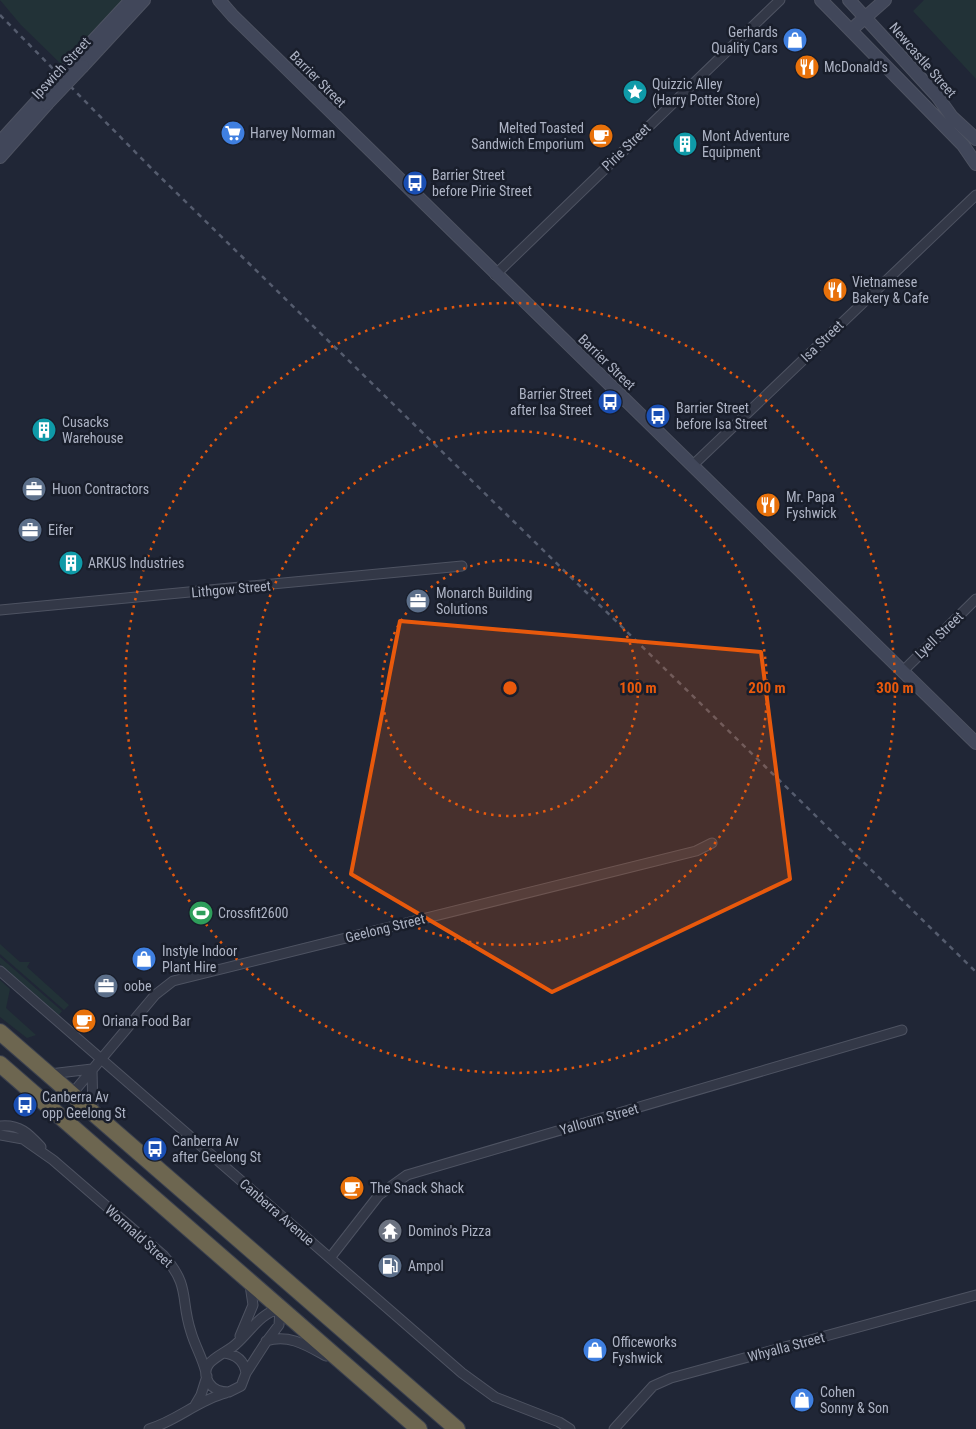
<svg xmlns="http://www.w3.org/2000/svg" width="976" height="1429" font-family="'Roboto Condensed',sans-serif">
  <rect width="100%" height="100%" fill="#202636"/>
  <path fill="#223237" d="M0,0h124l-62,65 -41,-40z
    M924,0h52v79l-63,-68z
    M0,944l20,18h10l-3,5 42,38 -5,5 -64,-56z
    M0,957l62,54 -3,4 -59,-51z
    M0,980l10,9 -4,19 30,27 -9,3 -27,-21z"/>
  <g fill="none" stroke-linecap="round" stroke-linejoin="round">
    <defs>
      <path id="street" d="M495,275l285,-275
        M692,466l284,-271
        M0,610l462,-44
        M902,672l74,-73
        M0,971l462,402 33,24 64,25 11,7
        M92,1069l1,45
        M50,1074l42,-5
        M71,1095l84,-100 18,-14 523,-130 16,-8
        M0,1126c20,-2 29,8 41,21
        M0,1135l23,4 30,21 111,96c27,31 16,43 27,76 4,14 12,27 15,41
        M330,1258l49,-63 28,-20 495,-145
        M240,1336l13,-31 -3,-20
        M266,1341c23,-7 40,4 60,15
        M223,1353c13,1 21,7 23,20l-5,13 -12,6c-9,0 -15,-2 -20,-9 -13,-22 16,-28 27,-39 14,-12 25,-32 44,-35l-1,16 -13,17 -20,31
        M194,1407l7,-12 6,-19
        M149,1429c28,-8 49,-29 77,-36
        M614,1429l39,-43 18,-8 305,-83"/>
      <path id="secondary" d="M219,0l14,16 743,727
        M821,0l142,145 13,19
        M849,0l88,96 15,21 24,22
        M851,30l34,-30
        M76,59l55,-59
        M83,66l61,-66
        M0,142l40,-44
        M0,157l47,-53"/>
      <path id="highway" d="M0,1032l457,397
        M0,1064l419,365"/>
    </defs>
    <use href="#street" stroke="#4e5362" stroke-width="11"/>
    <use href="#secondary" stroke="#4e5362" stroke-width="14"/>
    <use href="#highway" stroke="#3b404e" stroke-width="18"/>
    <use href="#street" stroke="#333847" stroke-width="9"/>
    <use href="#secondary" stroke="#41475a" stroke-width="12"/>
    <use href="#highway" stroke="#6d6650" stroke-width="16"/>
    <path stroke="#555c6e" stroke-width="2.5" stroke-dasharray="5 5" stroke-linecap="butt" d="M0,15l151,153 825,804"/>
    <defs>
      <path id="secondary-bridge" d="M40,98l36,-39
        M47,104l36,-38"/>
    </defs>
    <use href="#secondary-bridge" stroke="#4e5362" stroke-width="14" stroke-linecap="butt"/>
    <use href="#secondary-bridge" stroke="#41475a" stroke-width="12"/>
  </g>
  <path fill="#e8590c" fill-opacity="0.2" stroke="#e8590c" stroke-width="4" stroke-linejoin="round" d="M400,621l361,31 29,227 -238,113 -201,-118z"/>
  <g fill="none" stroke="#e8590c" stroke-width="2.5" stroke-dasharray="2.5 5">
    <circle cx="510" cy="688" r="128"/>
    <circle cx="510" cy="688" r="257"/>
    <circle cx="510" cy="688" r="385"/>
  </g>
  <defs>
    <symbol id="shop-disc" viewBox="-11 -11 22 22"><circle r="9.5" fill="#3f7fe0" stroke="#191e2b"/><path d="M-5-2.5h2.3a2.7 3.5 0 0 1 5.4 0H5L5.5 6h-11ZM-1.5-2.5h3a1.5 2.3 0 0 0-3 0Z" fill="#fff"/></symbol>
    <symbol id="restaurant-disc" viewBox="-11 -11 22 22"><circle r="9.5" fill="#e8710a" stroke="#191e2b"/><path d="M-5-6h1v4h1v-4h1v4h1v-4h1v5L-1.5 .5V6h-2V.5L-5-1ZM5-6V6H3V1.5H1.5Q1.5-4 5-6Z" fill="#fff"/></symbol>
    <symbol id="sight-disc" viewBox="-11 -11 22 22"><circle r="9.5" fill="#0f9aa8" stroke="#191e2b"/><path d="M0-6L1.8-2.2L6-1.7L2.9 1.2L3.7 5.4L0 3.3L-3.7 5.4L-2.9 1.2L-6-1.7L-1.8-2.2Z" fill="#fff"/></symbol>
    <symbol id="supermarket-disc" viewBox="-11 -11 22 22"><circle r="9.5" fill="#3f7fe0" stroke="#191e2b"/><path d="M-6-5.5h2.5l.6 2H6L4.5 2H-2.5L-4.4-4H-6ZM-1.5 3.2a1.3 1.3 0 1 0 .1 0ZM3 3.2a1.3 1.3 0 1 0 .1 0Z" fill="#fff"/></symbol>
    <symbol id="cafe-disc" viewBox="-11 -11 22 22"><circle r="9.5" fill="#e8710a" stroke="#191e2b"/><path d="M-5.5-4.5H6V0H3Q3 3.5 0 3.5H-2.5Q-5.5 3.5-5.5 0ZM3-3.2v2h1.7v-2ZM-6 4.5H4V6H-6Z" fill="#fff"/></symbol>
    <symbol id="building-disc" viewBox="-11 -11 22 22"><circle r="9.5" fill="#0f9aa8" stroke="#191e2b"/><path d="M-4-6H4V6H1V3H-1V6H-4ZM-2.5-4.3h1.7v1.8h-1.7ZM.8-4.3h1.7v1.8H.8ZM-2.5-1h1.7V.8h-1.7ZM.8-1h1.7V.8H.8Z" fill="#fff"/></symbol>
    <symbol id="bus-disc" viewBox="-11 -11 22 22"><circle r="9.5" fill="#1a4fb4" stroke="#191e2b"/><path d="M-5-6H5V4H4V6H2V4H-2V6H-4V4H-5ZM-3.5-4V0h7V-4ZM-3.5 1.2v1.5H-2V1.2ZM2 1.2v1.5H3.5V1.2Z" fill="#fff"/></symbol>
    <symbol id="office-disc" viewBox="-11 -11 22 22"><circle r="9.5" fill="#5c6f8a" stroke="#191e2b"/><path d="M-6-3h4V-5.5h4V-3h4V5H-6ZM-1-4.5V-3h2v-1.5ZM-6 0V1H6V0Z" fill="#fff"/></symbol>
    <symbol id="stadium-disc" viewBox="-11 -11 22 22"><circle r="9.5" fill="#2e9e5b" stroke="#191e2b"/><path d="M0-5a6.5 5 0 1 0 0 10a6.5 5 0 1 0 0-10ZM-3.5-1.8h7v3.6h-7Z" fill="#fff"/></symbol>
    <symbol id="temple-disc" viewBox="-11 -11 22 22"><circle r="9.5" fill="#6b7280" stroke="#191e2b"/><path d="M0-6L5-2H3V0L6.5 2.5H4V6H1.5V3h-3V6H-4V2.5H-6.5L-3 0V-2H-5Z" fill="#fff"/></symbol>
    <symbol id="fuel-disc" viewBox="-11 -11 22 22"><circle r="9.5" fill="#5c6f8a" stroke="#191e2b"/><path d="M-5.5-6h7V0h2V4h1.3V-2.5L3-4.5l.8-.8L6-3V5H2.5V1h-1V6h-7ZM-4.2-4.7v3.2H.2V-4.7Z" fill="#fff"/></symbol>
  </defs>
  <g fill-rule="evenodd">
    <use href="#shop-disc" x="781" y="26" width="28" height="28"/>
    <use href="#restaurant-disc" x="793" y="53" width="28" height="28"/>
    <use href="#sight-disc" x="621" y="78" width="28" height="28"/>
    <use href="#supermarket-disc" x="219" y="119" width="28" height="28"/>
    <use href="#cafe-disc" x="587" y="122" width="28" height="28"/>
    <use href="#building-disc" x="671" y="130" width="28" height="28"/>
    <use href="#bus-disc" x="401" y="169" width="28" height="28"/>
    <use href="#restaurant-disc" x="821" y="276" width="28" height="28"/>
    <use href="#bus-disc" x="596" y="388" width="28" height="28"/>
    <use href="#bus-disc" x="644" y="402" width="28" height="28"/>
    <use href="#building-disc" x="30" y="416" width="28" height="28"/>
    <use href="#office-disc" x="20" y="475" width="28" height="28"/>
    <use href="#restaurant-disc" x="754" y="491" width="28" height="28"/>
    <use href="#office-disc" x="16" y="516" width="28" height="28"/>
    <use href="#building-disc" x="57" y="549" width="28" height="28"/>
    <use href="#office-disc" x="404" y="587" width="28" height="28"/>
    <use href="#stadium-disc" x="187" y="899" width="28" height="28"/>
    <use href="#shop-disc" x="130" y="945" width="28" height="28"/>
    <use href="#office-disc" x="92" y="972" width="28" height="28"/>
    <use href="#cafe-disc" x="70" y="1007" width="28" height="28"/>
    <use href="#bus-disc" x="11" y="1091" width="28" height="28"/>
    <use href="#bus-disc" x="141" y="1135" width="28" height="28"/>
    <use href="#cafe-disc" x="338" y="1174" width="28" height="28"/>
    <use href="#temple-disc" x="376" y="1217" width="28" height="28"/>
    <use href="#fuel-disc" x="376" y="1252" width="28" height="28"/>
    <use href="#shop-disc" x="581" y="1336" width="28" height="28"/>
    <use href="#shop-disc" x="788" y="1386" width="28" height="28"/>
  </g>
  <g text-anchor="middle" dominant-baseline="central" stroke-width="5" stroke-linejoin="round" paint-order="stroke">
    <g font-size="14" fill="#adb3c4" stroke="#191e2b" text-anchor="start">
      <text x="778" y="32" text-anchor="end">Gerhards<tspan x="778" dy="16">Quality Cars</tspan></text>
      <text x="824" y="67">McDonald's</text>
      <text x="652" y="84">Quizzic Alley<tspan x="652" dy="16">(Harry Potter Store)</tspan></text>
      <text x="584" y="128" text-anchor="end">Melted Toasted<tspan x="584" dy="16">Sandwich Emporium</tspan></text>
      <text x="250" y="133">Harvey Norman</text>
      <text x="702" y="136">Mont Adventure<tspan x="702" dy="16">Equipment</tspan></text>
      <text x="432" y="175">Barrier Street<tspan x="432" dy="16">before Pirie Street</tspan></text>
      <text x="852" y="282">Vietnamese<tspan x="852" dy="16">Bakery &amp; Cafe</tspan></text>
      <text x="592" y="394" text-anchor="end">Barrier Street<tspan x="592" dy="16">after Isa Street</tspan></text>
      <text x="676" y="408">Barrier Street<tspan x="676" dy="16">before Isa Street</tspan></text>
      <text x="62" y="422">Cusacks<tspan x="62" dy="16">Warehouse</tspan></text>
      <text x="52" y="489">Huon Contractors</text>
      <text x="786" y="497">Mr. Papa<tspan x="786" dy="16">Fyshwick</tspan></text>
      <text x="48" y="530">Eifer</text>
      <text x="88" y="563">ARKUS Industries</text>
      <text x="436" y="593">Monarch Building<tspan x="436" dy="16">Solutions</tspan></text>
      <text x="218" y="913">Crossfit2600</text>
      <text x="162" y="951">Instyle Indoor<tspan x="162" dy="16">Plant Hire</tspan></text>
      <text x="124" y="986">oobe</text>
      <text x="102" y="1021">Oriana Food Bar</text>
      <text x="42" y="1097">Canberra Av<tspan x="42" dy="16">opp Geelong St</tspan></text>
      <text x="172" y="1141">Canberra Av<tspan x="172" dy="16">after Geelong St</tspan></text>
      <text x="370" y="1188">The Snack Shack</text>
      <text x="408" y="1231">Domino's Pizza</text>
      <text x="408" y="1266">Ampol</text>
      <text x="612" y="1342">Officeworks<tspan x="612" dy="16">Fyshwick</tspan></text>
      <text x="820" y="1392">Cohen<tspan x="820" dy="16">Sonny &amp; Son</tspan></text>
    </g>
    <g font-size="14" fill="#adb3c4" stroke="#191e2b">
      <text transform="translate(923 60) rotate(49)">Newcastle Street</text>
      <text transform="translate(61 68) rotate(-47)">Ipswich Street</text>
      <text transform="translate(318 79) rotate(45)">Barrier Street</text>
      <text transform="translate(626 147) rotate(-44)">Pirie Street</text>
      <text transform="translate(822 341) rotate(-44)">Isa Street</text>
      <text transform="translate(607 362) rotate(44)">Barrier Street</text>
      <text transform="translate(231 589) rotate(-5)">Lithgow Street</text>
      <text transform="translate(939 635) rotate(-44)">Lyell Street</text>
      <text transform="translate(385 928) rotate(-14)">Geelong Street</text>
      <text transform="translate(599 1119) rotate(-16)">Yallourn Street</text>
      <text transform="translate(277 1212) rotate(41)">Canberra Avenue</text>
      <text transform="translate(139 1236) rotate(42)">Wormald Street</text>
      <text transform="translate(786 1347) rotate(-15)">Whyalla Street</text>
    </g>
  </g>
  <circle cx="510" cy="688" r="8" fill="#e8590c" stroke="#191e2b" stroke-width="2.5"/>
  <g font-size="15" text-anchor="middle" font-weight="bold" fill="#e8590c" stroke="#191e2b" stroke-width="5" stroke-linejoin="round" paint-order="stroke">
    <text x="638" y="693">100 m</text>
    <text x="767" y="693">200 m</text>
    <text x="895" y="693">300 m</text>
  </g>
</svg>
